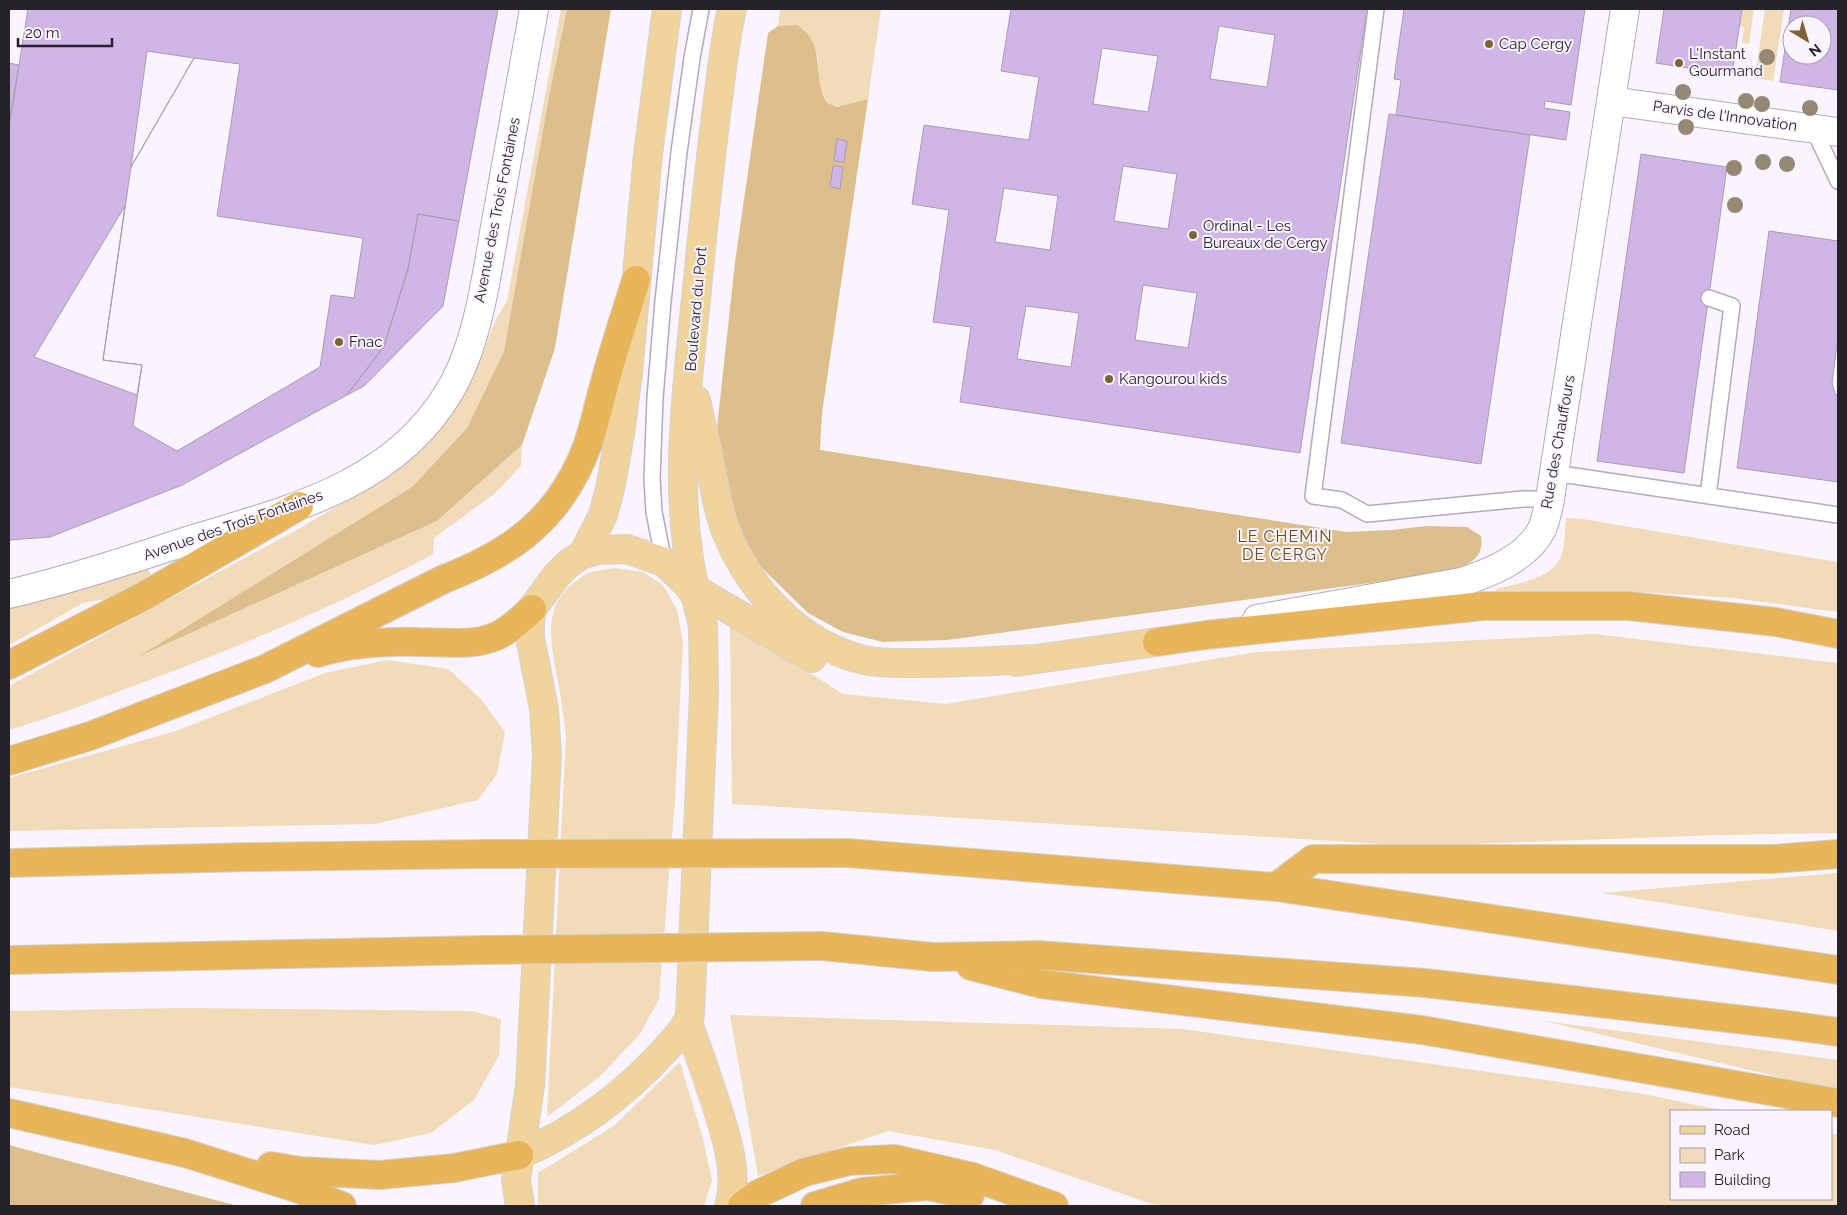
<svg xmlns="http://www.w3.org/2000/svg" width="1847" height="1215" font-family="Raleway,sans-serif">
  <rect width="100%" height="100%" fill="#f9f4fd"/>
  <path fill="#f1dbb9" d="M561,9h6l-18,87 -45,255 -37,77 -55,59 -269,168 294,-134 85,-76 -1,21 -27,28 -60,44 -1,16c-90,49 -185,89 -281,125 -48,18 -95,37 -143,51v-44l293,-159 59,-35 85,-73 27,-41 23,-59 11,-18z
    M780,9h101l-13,90 -31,8 -10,-4c-9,-15 -8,-32 -9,-48l-40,-29z
    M1742,9h12l-5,35 -7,-1 2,-15 -5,-2z
    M1765,9h19l-11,72 -18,-3z
    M1566,518l17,1 255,43v50l-105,-14 -94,-6 -144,4 1,-7c21,-6 60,-10 66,-36 3,-11 3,-23 4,-35z
    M146,565l7,14 -41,19 -29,5 -74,42v-37l58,-16z
    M615,568l28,4 20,13 14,25 6,32 -8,157 -16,200 -19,35 -40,42 -53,41 19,-381c-2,-16 -4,-33 -7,-49 -8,-44 -21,-85 26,-112 8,-5 21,-5 30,-7z
    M730,622l113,72 103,10 310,-52 338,-18 244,29v170l-118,2 -304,11 -684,-42z
    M388,660l60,9 32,29 25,34 -8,42 -19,26 -103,24 -366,7v-53l167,-47 149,-58z
    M1838,873v58l-236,-38z
    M183,1008l289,3 29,8 -2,36 -25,45 -43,33 -57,12 -365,-58v-76z
    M730,1015l452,14 456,64 88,18h-55v88h160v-66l7,2v71h-680l-163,-56 -107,-19 -130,45z
    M1544,1021l294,39v31z
    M680,1062l23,77 9,41 -8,26h-165l-1,-2v-31l77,-48z"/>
  <path fill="#ddbf8d" d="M567,9h44l-56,339 -33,97 -85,76 -299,136 274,-170 55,-59 37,-77 45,-255z
    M797,25c4,3 9,7 12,11 14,20 5,46 18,67l10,4 31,-8 -46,314 -2,37 527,82 45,-2 34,-4 41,1 14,9c1,6 1,13 -3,19 -10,16 -53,20 -71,23l-460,62 -64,2 -40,-10 -35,-19 -48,-47 -19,-26 -12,-39 -13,-64 19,-175 33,-229 10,-7z
    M9,1145l229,61h-229z"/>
  <path fill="#d0b5e7" stroke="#a89db1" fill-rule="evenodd" d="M28,9h470l-39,212 -41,-7 -10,55 -24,77 -37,49 -165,90 -132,52 -41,3v-413z
    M1011,9h356l-67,444 -340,-51 11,-75 -38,-5 16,-112 -37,-6 12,-79 105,15 10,-63 -38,-6zM1219,26l56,9 -8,52 -57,-8zM1102,48l56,8 -10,56 -55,-8zM1123,166l54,8 -9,55 -54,-8zM1004,188l54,8 -8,54 -55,-8zM1143,285l54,8 -9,55 -53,-8zM1026,306l53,7 -8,54 -54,-8z
    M1404,9h181l-14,96 -26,-4 -1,7 26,4 -4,28 -170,-25 5,-35 -7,-1z
    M1664,9h78l-10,66 -76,-12z
    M1791,9h47v81l-58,-8zM1792,25h30v30h-30z
    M147,51l47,7 -63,109z
    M194,58l46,6 -23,152 146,22 -9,60 -23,-3 -11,72 -143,84 -44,-25 9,-61 -39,-5 28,-193z
    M9,63l10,2 -9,54h-1z
    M1389,114l141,21 -49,329 -140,-21z
    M837,139l10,2 -3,21 -10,-1z
    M1641,154l86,13 -43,306 -87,-12z
    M833,166l10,1 -3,22 -10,-3z
    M125,206l-22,154 39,5 -5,30 -103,-38z
    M418,214l41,7 -16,85 -79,80 -17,9 37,-49 24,-77z
    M1769,231l69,10v96l-6,46 3,10 3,3v86l-101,-14z"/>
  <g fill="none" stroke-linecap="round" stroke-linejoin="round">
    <defs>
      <path id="service" d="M1376,9l-63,487 29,4 25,14 156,-15h27
        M1813,128l25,53
        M1554,473l284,42
        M1708,496l24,-190 -23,-8
        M664,562l-10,-50 -2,-33 3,-81 8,-97 16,-149 13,-94 9,-49"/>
      <path id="minor" d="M1611,101l227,31
        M9,594c59,-14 117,-33 175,-52 100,-31 208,-54 265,-150 30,-49 38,-121 48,-176 12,-69 25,-138 37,-207
        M1257,619l204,-37c29,-9 66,-24 81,-53 4,-9 6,-21 8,-30l75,-490"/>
      <path id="primary" d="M696,400c5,24 11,47 15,71 4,18 7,38 13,55 23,62 74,118 140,134 18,4 38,3 57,3 38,0 76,-2 113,-4
        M583,554l20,-39 7,-26 10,-55 8,-61 20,-219 19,-145
        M688,585l124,73
        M696,594c-26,-106 -7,-219 3,-325 5,-52 11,-104 17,-155 5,-35 8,-71 16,-105
        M1016,662l141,-20
        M688,1023c10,27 19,53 28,81 10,33 23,67 13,102
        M519,1155c55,-23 106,-61 147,-106 9,-10 20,-20 24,-34l14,-323 -1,-66 -7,-29 -8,-12 -24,-23 -37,-13 -29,1 -15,4 -14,9 -12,12 -25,34 -2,14v14l14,72 3,46 -17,331 -14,94 4,26"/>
      <path id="motorway" d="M1157,642l49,-7 277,-29h146l147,16 62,12
        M318,653c32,-10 68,-12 102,-11 27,0 53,5 79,-7 12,-6 23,-17 33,-26
        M9,665l135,-69 155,-90
        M9,761l81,-25 175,-67 179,-90c70,-27 117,-62 144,-135 7,-22 12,-44 18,-66 9,-33 20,-65 30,-98
        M847,853l429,34 562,83
        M9,863l241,-6 235,-3
        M1276,887l37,-28h460l65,-5
        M822,946l111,11 105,-2 387,28 355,41 58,8
        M9,960l474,-10
        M971,966l70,18 381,46 416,73
        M9,1113l176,40 111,35 46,18
        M271,1166l29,5 80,4 74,-7 65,-13
        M742,1206l16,-12 47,-22 45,-11 45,-2 78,18 81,29
        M815,1206l47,-14 66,-6 42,9"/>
    </defs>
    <use href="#service" stroke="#b4a9be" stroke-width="18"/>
    <use href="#minor" stroke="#b4a9be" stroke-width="30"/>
    <use href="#primary" stroke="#d4d3d4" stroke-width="30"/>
    <use href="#motorway" stroke="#d4d3d4" stroke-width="30"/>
    <use href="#service" stroke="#fff" stroke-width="15"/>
    <use href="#minor" stroke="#fff" stroke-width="28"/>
    <use href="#primary" stroke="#f1d39c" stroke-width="28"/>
    <use href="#motorway" stroke="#e8b55a" stroke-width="28"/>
    <defs>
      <path id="motorway-bridge" d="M485,854l362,-1
        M483,950l339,-4"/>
    </defs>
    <use href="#motorway-bridge" stroke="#d4d3d4" stroke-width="30" stroke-linecap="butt"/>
    <use href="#motorway-bridge" stroke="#e8b55a" stroke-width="28"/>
  </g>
  <g fill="#958875">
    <circle cx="1767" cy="57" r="8"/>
    <circle cx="1683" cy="92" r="8"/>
    <circle cx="1746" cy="101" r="8"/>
    <circle cx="1762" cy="104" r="8"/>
    <circle cx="1810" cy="108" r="8"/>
    <circle cx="1686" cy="127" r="8"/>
    <circle cx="1763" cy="162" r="8"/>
    <circle cx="1787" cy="164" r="8"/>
    <circle cx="1734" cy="168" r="8"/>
    <circle cx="1735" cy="205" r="8"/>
  </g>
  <g fill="#7c6234" stroke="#f9f4fd" stroke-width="2">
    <circle cx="1489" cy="44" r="5"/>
    <circle cx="1679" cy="63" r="5"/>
    <circle cx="1193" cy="235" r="5"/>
    <circle cx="339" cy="342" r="5"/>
    <circle cx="1109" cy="379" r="5"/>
  </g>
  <g text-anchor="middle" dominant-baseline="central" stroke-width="4" stroke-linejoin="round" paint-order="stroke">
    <g font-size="15" fill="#262229" stroke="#f9f4fd" text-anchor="start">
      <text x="1499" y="44">Cap Cergy</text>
      <text x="1689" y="54">L'Instant<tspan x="1689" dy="17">Gourmand</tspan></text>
      <text x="1203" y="226">Ordinal - Les<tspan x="1203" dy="17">Bureaux de Cergy</tspan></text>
      <text x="349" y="342">Fnac</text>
      <text x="1119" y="379">Kangourou kids</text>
    </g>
    <g font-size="15" fill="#262229" stroke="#f9f4fd">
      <text transform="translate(1725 116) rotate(8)">Parvis de l'Innovation</text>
      <text transform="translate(497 210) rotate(-79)">Avenue des Trois Fontaines</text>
      <text transform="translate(696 309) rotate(-85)">Boulevard du Port</text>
      <text transform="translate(1558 442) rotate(-80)">Rue des Chauffours</text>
      <text transform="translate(233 525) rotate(-19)">Avenue des Trois Fontaines</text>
    </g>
    <g font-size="16" letter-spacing="1" fill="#684b13" stroke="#f9f4fd">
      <text x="1285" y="536">LE CHEMIN<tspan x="1285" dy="18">DE CERGY</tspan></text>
    </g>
  </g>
  <rect width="1847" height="1215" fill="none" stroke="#262229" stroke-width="20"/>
  <rect x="1670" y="1110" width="162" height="90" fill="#f9f4fd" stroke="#a5a0a8"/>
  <rect x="1680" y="1126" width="25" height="8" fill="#f1d39c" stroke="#a5a0a8"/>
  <text x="1714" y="1135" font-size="15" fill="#262229">Road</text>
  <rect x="1680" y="1148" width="25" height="15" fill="#f1dbb9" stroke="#a5a0a8"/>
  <text x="1714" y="1160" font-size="15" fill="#262229">Park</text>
  <rect x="1680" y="1172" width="25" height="15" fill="#d0b5e7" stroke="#a5a0a8"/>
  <text x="1714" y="1185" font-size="15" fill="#262229">Building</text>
  <g transform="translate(1807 40) rotate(142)"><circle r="24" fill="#f9f4fd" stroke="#a5a0a8"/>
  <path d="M0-4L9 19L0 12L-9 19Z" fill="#7c6234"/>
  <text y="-8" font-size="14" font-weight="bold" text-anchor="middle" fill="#262229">N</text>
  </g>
  <path d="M18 38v8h94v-8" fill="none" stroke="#262229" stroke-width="2.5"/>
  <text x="25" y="38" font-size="15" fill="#262229" stroke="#f9f4fd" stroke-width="4" paint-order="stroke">20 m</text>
</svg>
